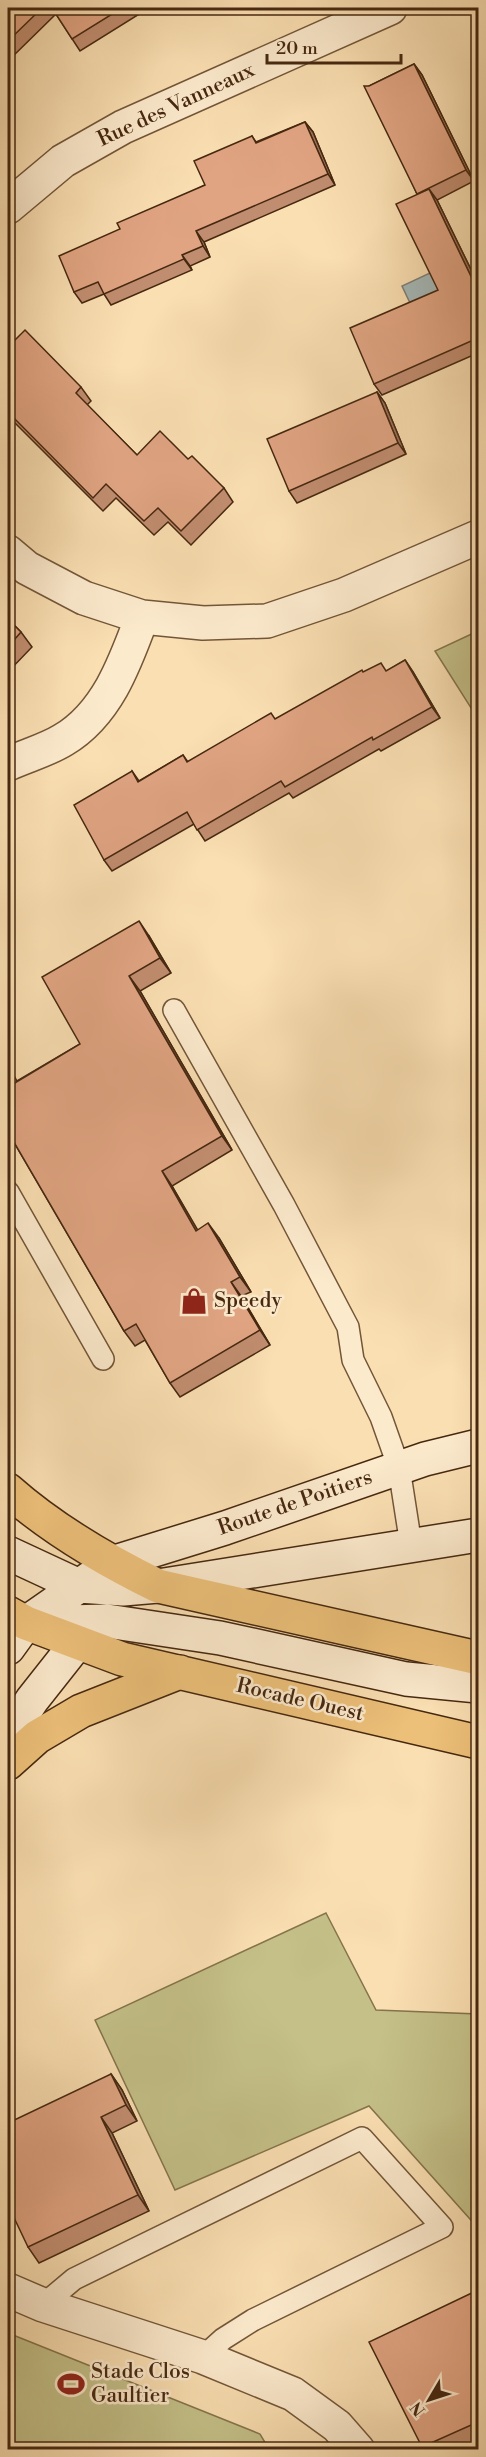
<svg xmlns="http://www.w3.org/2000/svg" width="486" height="2457" font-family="'Libre Bodoni',serif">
  <rect width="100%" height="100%" fill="#fadfb2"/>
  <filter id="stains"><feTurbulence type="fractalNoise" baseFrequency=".00333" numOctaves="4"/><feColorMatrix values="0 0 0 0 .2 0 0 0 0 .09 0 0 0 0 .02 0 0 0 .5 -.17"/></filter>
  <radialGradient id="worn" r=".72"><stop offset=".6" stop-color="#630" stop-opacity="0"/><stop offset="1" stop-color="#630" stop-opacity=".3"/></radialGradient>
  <path fill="#c4c088" stroke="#85744c" stroke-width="1.5" d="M478,631v88l-43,-68z
    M326,1913l50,97 102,4v214l-109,-122 -194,84 -80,-170z
    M8,2333l252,101 9,15h-261z"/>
  <path fill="#a5b9b9" stroke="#7f7f75" stroke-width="1.5" d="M462,258l9,20 -60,27 -9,-19z"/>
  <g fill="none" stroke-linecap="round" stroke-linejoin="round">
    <defs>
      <path id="lane" d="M174,1010l110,195 64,122 5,33 28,57 18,51 12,77
        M8,1192l95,167
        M43,2305l31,-26 288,-141 80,89 -189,93 -30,19 -20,18"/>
      <path id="street" d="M8,207l55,-46 60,-34 267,-119
        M8,552l19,16 57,30 58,19 61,6 64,-2 77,-26 134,-58
        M8,764c17,-8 39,-14 55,-24 44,-26 62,-77 79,-123
        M8,2290l35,15 160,52 90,37 44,32 21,24"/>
      <path id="secondary" d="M8,1553l71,33 44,3 35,-3 320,-51
        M26,1623l81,-2 113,17 186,41 72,7
        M8,1648l18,-25 86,-60 113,-35 200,-69 53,-13
        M8,1736l24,-36 45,-57 23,-17"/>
      <path id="primary" d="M8,1490c44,39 97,70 150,96l320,72
        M8,1613l18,10 96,36 356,83
        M8,1763l29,-26 44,-26 99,-39"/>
    </defs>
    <use href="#lane" stroke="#735638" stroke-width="24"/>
    <use href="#street" stroke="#735638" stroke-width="36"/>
    <use href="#secondary" stroke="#462810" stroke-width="36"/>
    <use href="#primary" stroke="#462810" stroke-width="36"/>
    <use href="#lane" stroke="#fceacd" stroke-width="21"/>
    <use href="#street" stroke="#fceacd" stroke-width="33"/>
    <use href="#secondary" stroke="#fceacd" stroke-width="33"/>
    <use href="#primary" stroke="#edc079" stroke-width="33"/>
  </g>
  <path fill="#c18d70" stroke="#462810" stroke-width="1.5" d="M8,8h141l-69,43 -24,-37 -48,47z
    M414,64l8,11 52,106 -37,19 41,84v69l-96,42 -8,-11 64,-94 -21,-96 -48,-108z
    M305,122l8,10 22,53 -131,57 6,15 -20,9 2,4 -81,35 -7,-11 -22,9 -8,-11 46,-63 85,-44 47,-49 4,6z
    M8,347l73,40 10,14 -4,4 50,50 51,4 36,29 9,14 -42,43 -23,-23 -14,13 -38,-37 -13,13 -95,-95z
    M377,392l8,11 21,51 -109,49 -8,-12z
    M8,619l13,13 11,15 -24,25z
    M405,660l8,12 27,46 -59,33 -2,-2 -86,49 -4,-5 -84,48 -11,-17 -82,47 -8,-11 28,-89 7,10 44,-26 5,7 88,-43 88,-47 23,-1z
    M149,936l22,37 -31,18 92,159 -60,36 25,44 22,8 32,54 -10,4 29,49 -90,52 -10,-14 -25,-43 -10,6 -11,-15 -116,-199v-67l9,16 63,-37z
    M111,2074l11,16 15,31 -25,12 37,78 -110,52 -11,-16z
    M478,2290v153l-14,7h-40l-2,-3z"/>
  <path fill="#9d735b" stroke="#462810" stroke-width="1.5" d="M414,64l8,11 52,106 -8,-11z
    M305,122l8,10 22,53 -7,-11z
    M429,189l8,11 41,84v7z
    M196,231l8,11 6,15 -7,-11z
    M182,255l8,11 2,4 -8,-11z
    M377,392l8,11 21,51 -8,-11z
    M405,660l8,12 27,46 -8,-11z
    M139,921l10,15 22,37 -11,-15z
    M129,976l11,15 92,159 -10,-14z
    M162,1171l10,15 35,60 -11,-15z
    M208,1223l11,15 32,54 -11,-15z
    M231,1282l10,14 29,49 -10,-15z
    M111,2074l11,16 15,31 -11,-16z
    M101,2117l11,16 37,78 -11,-16z"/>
  <path fill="#e0a482" stroke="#462810" stroke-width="1.5" d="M8,8h34l-34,33z
    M52,8h70l-50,31z
    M414,64l52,106 -49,24 -53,-108h5z
    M305,122l23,52 -132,57 7,15 -21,9 2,4 -80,35 -6,-12 -24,10 -15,-36 61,-27 -3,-6 88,-38 -11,-24 58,-25 4,7z
    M429,189l49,102v47l-104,46 -24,-56 88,-38 -42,-86z
    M25,330l56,57 -5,6 61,62 23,-24 28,28 4,-3 32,32 -43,43 -23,-23 -14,13 -38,-37 -13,14 -85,-86v-65z
    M377,392l21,51 -109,48 -22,-52z
    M8,619l13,13 -13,15z
    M405,660l27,47 -59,33 -1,-3 -87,50 -4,-6 -84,49 -10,-18 -83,48 -30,-55 58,-34 6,11 45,-27 4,7 84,-49 4,6 87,-49 1,2 18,-9 5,8z
    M139,921l21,37 -31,18 93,160 -60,35 34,60 12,-8 32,54 -9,5 29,48 -90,53 -34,-59 -12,7 -116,-199v-45l72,-43 -38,-67z
    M111,2074l15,31 -25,12 37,78 -110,52 -20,-42v-82z
    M478,2290v132l-56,25 -53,-105z"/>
  <defs>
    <symbol id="shop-bare" viewBox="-9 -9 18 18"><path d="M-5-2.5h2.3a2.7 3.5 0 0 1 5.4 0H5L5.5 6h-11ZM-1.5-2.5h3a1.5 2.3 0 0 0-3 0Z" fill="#8f2418" stroke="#fceacd" stroke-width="2.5" paint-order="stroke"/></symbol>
    <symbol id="stadium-bare" viewBox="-9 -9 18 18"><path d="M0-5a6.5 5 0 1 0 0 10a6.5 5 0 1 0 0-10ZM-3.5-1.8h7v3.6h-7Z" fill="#8f2418" stroke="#fceacd" stroke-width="2.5" paint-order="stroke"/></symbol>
  </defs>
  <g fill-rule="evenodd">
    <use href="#shop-bare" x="175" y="1282" width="38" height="38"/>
    <use href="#stadium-bare" x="52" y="2365" width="38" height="38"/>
  </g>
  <g text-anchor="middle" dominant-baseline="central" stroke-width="5" stroke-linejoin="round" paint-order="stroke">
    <g font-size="21" fill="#462810" stroke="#fceacd">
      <text transform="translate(176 105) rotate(-25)">Rue des Vanneaux</text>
      <text transform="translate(295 1503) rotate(-19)">Route de Poitiers</text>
      <text transform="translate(300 1700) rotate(13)">Rocade Ouest</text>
    </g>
    <g font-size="21" fill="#462810" stroke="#fceacd" text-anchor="start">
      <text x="214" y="1301">Speedy</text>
      <text x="91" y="2372">Stade Clos<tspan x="91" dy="24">Gaultier</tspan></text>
    </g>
  </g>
  <rect width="486" height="2457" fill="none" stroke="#fadfb2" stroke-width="30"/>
  <rect x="9" y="9" width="468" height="2439" fill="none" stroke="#462810" stroke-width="3"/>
  <rect x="15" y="15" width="456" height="2427" fill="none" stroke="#462810" stroke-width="1.5"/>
  <g transform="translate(429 2400) rotate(231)" stroke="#fceacd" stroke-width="4.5" paint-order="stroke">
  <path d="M0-4.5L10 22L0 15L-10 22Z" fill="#462810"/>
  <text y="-9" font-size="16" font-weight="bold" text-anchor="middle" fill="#462810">N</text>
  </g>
  <path d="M267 54v9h134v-9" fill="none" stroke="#462810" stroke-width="3"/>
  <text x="276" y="54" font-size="18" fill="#462810" stroke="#fceacd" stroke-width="4.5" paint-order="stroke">20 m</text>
  <rect width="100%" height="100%" filter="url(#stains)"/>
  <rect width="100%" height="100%" fill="url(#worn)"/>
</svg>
